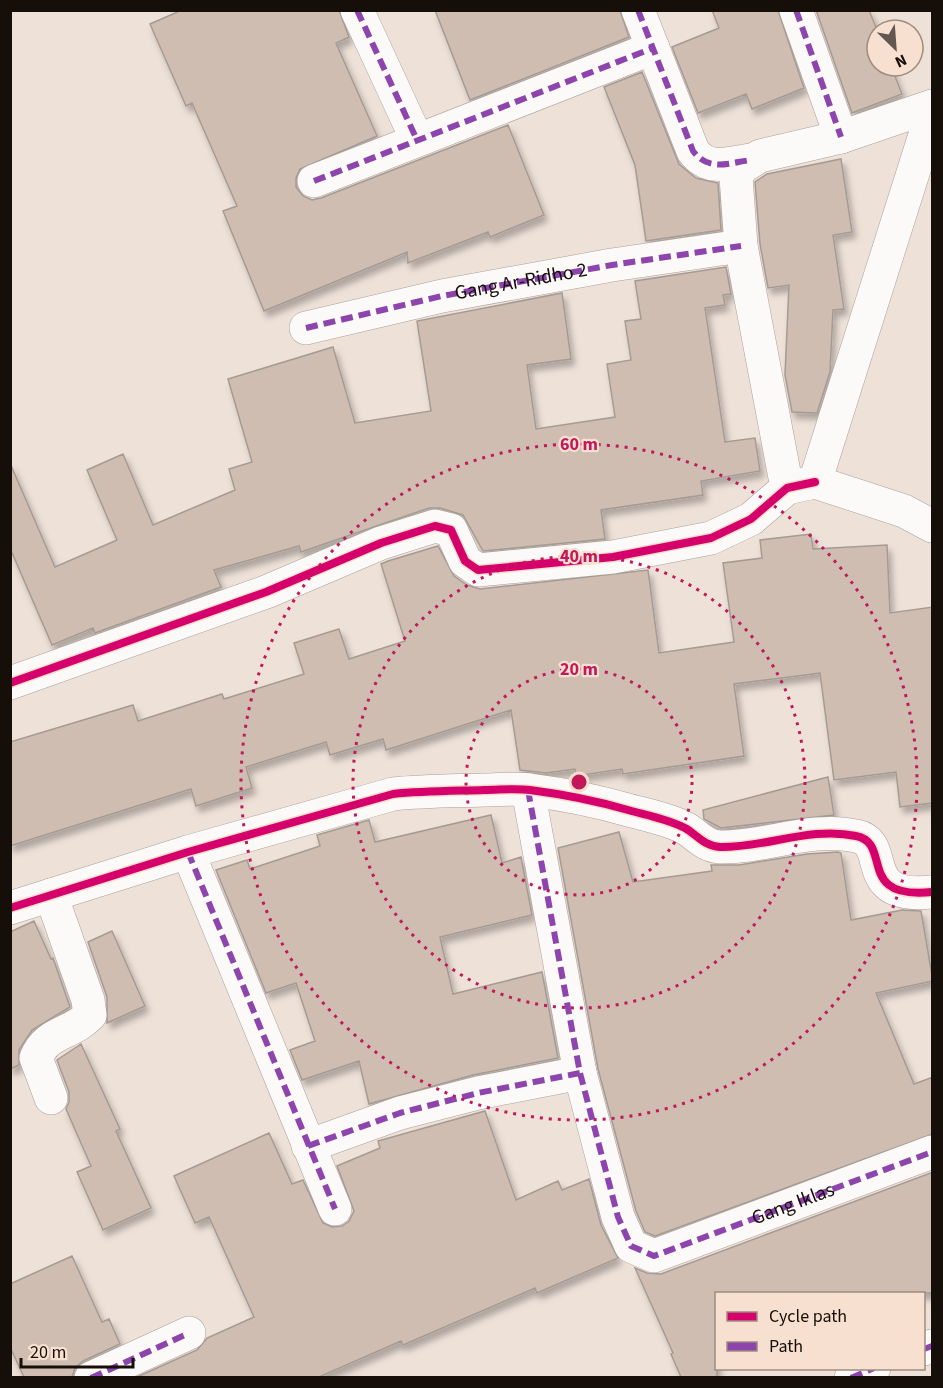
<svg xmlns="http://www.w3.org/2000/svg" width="943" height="1388" font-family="'Source Sans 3',sans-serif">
  <defs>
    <filter id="shadow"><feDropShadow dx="3.5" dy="6" stdDeviation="3" flood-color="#0004"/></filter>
  </defs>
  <rect width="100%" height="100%" fill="#eee1d8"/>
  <path fill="#cebdb0" stroke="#a59b94" stroke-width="1.5" filter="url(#shadow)" d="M182,10h157l10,27 -13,6 41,93 -77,33 -4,9v9l7,9 9,4 9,-2 187,-73 36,90 -54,22 -2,-5 -80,31 -1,-11 -143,59 -41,-100 14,-5 -45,-103 -6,3 -36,-82z
    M435,10h185l9,27 -159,63z
    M712,10h66l26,78 -52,21 -6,-15 -48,19 -26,-66 47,-19z
    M816,10h53l8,20v36h14l11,28 -50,19z
    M642,72l37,92 17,14 22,5 3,47 -75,11 -11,-76 -31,-78z
    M841,159l11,73 -19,3 11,74 -11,1 -3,62 -13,41 -25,-1 -7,-37 4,-90 -21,3 -8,-44 -5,-62 12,-8z
    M726,267l5,27 -8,1 2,10 -20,3 20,134 30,-4 5,33 -59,10 2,14 -102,15 4,29 -122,12 -20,-36 -23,-7h-11l-128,44 -2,-6 -85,24 7,17 -126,46 -2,-5 -41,17 -42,-97v-85l45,104 62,-27 -30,-70 36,-16 30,71 82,-35 -6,-21 23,-7 -24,-83 105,-32 22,76 76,-12 -14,-90 145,-28 9,66 -44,6 9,64 79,-12 -8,-53 24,-4 -6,-39 16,-2 -6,-38z
    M811,534l2,15 74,-4 3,68 43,-6v196l-33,4 -4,-35 -62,8 -14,-107 -86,11 10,72 -121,18 -1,-5 -46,7 -1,-7 -29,4 -26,-3 -9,-60 -125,40 -3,-11 -53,16 -4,-13 -80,25 6,21 -56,18 -5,-17 -181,57v-104l123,-37 5,16 84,-27 2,5 80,-25 -10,-31 45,-14 10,30 56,-18 -24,-77 7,-3 50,-15 16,30 13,9 13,4 168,-19 11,83 75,-11 -11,-79 39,-5 -2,-18z
    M828,777l6,38 -113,13 -17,-9 -1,-9z
    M491,815l11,48 19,-6 11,58 -92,22 13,57 89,-22 16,86 -85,17 -104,29 -10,-43 -57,19 -12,-30 25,-9 -19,-58 -30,10 -50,-123 31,-10 3,9 70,-23 -3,-11 52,-15 6,22z
    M619,832l14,50 79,-11 -1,-6h28l68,-11 31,-2 3,1 10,67 51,-10 19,1 12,70 -57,12 38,91 19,-7v57l-278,102 -10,-4 -9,-21 -38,-142 -40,-221z
    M34,921l17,38 2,-1 17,49 -38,23 -13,20v15l-9,4v-137z
    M112,931l33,75 -38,17v-26l-19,-55z
    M81,1044l39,85 -4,2 35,77 -48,22 -26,-58 14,-6 -25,-57 3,-7v-10l-12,-32z
    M485,1111l31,89 42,-19 4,9 27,-11 12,46 17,33 -81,35 -2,-5 -132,57 -2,-4 -82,36h-182l60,-27 10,-12 47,-21 -45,-100 -14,6 -21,-47 95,-43 23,51 11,-4 20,43 9,4 10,-1 7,-5 5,-10 -17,-45 43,-18 -2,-7z
    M933,1172v121h-216v84h-36l-10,-23 2,-1 -38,-85 12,5 14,1z
    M72,1256l30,66 7,-3 11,25 -37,17 -8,7 -3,9h-48l-14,-30v-63z"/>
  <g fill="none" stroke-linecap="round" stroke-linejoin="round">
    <defs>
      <g id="minor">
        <path d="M357,10l60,130"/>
        <path d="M638,10l55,141c16,21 35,12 58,9"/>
        <path d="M796,10l45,127"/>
        <path d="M314,181l339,-133"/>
        <path id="s1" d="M306,328l136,-32 170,-31 129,-19"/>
        <path d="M815,482l117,-369"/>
        <path d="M815,482l89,29 28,15"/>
        <path d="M787,488l-46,-242 -5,-69 6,-10 18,-11 81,-19 91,-31"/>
        <path d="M10,683l256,-91 115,-49 54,-17 16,4 14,31 13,9 135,-13 98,-19 40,-19 36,-31 28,-6"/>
        <path d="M528,790l52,283 38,144 13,29 23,10 278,-104"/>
        <path d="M188,852l147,357"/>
        <path d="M10,908l178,-56 205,-58c30,-3 60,-3 91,-4 15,0 31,-2 46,0 31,4 67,11 98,20 18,5 40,9 57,18 12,7 19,18 35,19 45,1 91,-21 136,-11 37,7 -1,64 76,56"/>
        <path d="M51,1098l-15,-40c11,-27 35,-23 54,-43l-2,-15 -37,-105"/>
        <path d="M308,1146l92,-33 78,-20 102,-20"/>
        <path d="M924,1349l8,-3"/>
        <path d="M91,1378l98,-45"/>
        <path d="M851,1378l23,-10"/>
      </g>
    </defs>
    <use href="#minor" stroke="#aaa099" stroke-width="34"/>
    <use href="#minor" stroke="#fcfaf9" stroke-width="33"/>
    <g stroke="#8e44ad" stroke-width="6" stroke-dasharray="12 6" stroke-linecap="butt">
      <path d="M357,10l60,130"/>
      <path d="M638,10l55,141c16,21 35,12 58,9"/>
      <path d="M796,10l45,127"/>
      <path d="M314,181l339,-133"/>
      <path d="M306,328l136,-32 170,-31 129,-19"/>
      <path id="s2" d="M528,790l52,283 38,144 13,29 23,10 278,-104"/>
      <path d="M188,852l147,357"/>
      <path d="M308,1146l92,-33 78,-20 102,-20"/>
      <path d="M924,1349l8,-3"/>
      <path d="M91,1378l98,-45"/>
      <path d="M851,1378l23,-10"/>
    </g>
    <defs>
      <path id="cycleway" d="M10,683l256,-91 115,-49 54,-17 16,4 14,31 13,9 135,-13 98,-19 40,-19 36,-31 28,-6
        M10,908l178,-56 205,-58c30,-3 60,-3 91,-4 15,0 31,-2 46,0 31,4 67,11 98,20 18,5 40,9 57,18 12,7 19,18 35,19 45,1 91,-21 136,-11 37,7 -1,64 76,56"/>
    </defs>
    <use href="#cycleway" stroke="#f7e0cf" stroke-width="11"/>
    <use href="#cycleway" stroke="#d6006c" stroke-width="8"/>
  </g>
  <g fill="none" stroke="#c2185b" stroke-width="3" stroke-dasharray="3 6">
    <circle cx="579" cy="782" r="113"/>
    <circle cx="579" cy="782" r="226"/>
    <circle cx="579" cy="782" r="338"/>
  </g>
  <g text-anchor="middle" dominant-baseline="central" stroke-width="4.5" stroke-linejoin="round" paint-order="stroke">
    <g font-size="20" fill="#160e09" stroke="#f7e0cf">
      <text stroke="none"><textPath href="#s1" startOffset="220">Gang Ar-Ridho 2</textPath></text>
      <text stroke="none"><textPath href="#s2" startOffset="642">Gang Iklas</textPath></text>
    </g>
  </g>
  <circle cx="579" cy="782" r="9" fill="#c2185b" stroke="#f7e0cf" stroke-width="3"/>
  <g font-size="18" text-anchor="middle" font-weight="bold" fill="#c2185b" stroke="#f7e0cf" stroke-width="4.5" stroke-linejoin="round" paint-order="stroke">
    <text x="579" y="450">60 m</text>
    <text x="579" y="562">40 m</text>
    <text x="579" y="675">20 m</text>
  </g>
  <rect width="943" height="1388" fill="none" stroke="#160e09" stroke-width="24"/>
  <rect x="715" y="1292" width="210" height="78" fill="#f7e0cf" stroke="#9d8c80" stroke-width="1.5"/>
  <rect x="727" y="1312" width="30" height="9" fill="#d6006c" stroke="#9d8c80" stroke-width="1.5"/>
  <text x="769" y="1322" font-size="18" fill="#160e09">Cycle path</text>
  <rect x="727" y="1342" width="30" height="9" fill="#8e44ad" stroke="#9d8c80" stroke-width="1.5"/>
  <text x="769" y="1352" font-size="18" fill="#160e09">Path</text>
  <g transform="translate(895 48) rotate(155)"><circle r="28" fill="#f7e0cf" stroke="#9d8c80" stroke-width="1.5"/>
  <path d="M0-4.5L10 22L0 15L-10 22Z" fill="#625851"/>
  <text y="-9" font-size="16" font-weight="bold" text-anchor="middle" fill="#160e09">N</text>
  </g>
  <path d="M21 1358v9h112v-9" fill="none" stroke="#160e09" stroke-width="3"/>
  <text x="30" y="1358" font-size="18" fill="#160e09" stroke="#f7e0cf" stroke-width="4.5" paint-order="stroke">20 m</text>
</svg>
